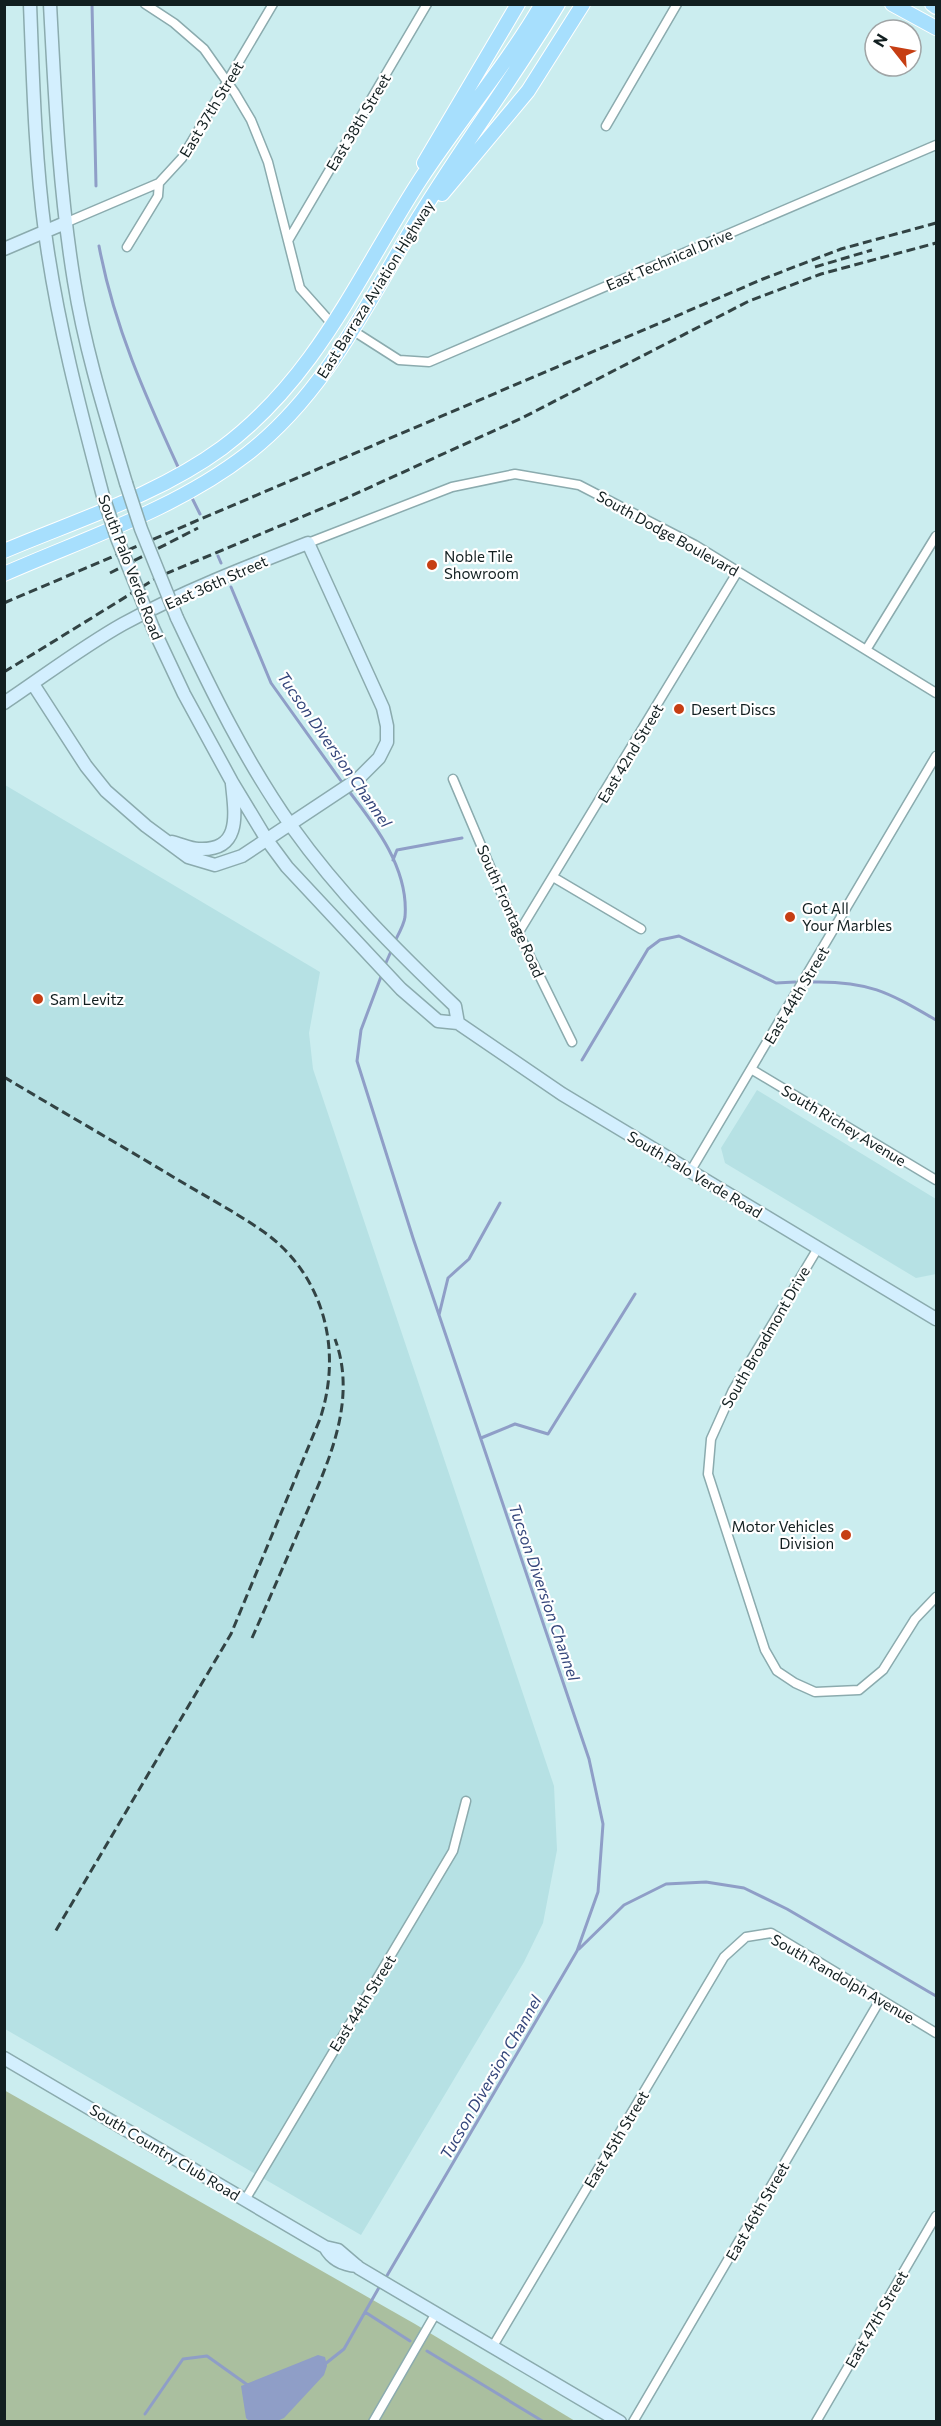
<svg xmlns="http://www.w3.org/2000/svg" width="941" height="2426" font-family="Commissioner,sans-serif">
  <rect width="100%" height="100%" fill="#cbedef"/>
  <path fill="#b6e1e4" d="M5,785l315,187 -11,61 4,36 241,717 3,64 -14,73 -19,39 -163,273 -356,-206z
    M757,1090l179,109v75l-20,4 -191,-115 -4,-15z"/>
  <path fill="#aabf9f" d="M4,2090l411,234 160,97h-570z"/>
  <path fill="#8f9ec7" d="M318,2355l7,2 2,9 -3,9 -40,43 -7,3h-28l-3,-3 -5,-32z"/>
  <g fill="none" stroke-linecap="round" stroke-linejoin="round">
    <path stroke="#8f9ec7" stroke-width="3" d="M92,4l4,182
      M99,246c15,80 46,149 80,223
      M190,494l10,20
      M218,556l3,7
      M231,587l40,96 73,102
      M348,790c28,36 61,79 57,127 -1,8 -7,18 -11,26
      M393,860l4,-10 65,-12
      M385,965l7,-16
      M382,974l-21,56 -4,31 56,177 176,521 14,65 -5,68 -21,59 -192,328
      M813,982c57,-1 76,11 123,38
      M582,1060l66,-111 12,-9 19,-4 97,47 19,-1
      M439,1315l9,-37 21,-19 31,-56
      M481,1438l34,-14 33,10 87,-140
      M579,1949l45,-44 42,-21 40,-2 38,6 43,21 149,87
      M365,2312l45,29
      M427,2351l117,71
      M325,2364l19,-15 37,-65
      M145,2414l38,-55 24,-3 42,30"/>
    <defs>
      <path id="street" d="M145,4l29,19 30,26 31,44 16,27 17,42 32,126 33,37
        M606,126l71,-122
        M65,223l94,-40 23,-25 91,-154
        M289,239l138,-235
        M127,247l31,-51 1,-13
        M352,330l47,30 30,2 507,-217
        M308,543l144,-56 63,-13 64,11 116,60 241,148
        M866,650l70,-114
        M453,779l63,149 56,114
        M553,877l88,52
        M519,932l219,-361
        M751,1069l185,111
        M690,1172l246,-416
        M818,1248l-85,142 -22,49 -3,35 57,176 12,21 18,12 20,9 44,-2 24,-20 32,-51 21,-22
        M245,2200l208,-349 13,-50
        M493,2346l231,-389 22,-20 25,-4 165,100
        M373,2422l63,-109
        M633,2422l247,-422
        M816,2422l120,-206"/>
      <path id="secondary" d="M30,4c3,76 5,153 15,228 12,90 35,177 58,264
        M50,4c5,93 9,185 24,277 11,69 32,135 52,202
        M4,249l61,-26
        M177,618c34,72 69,144 115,209 47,66 104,123 163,179l3,17
        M153,628l31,66 48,88 35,58 20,27 114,122 37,32 20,2 104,71 374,225
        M4,703c39,-26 78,-56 119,-79 59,-32 123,-57 185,-81l75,165 4,18v16l-8,16 -21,21 -116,77 -27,9 -27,-8 -42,-31 -40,-35 -20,-25 -53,-82
        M172,842c9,2 18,7 27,7 43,2 36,-36 33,-65
        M4,2058l321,189 13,3 21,18 261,154
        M325,2247c7,13 17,18 32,19"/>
      <path id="primary" d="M892,4l44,24
        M932,4l4,3
        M424,163l94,-159
        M442,194l86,-103 55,-87
        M4,551c73,-31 154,-56 218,-103 95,-71 136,-172 198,-268 39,-60 86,-114 122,-176
        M4,574c82,-36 172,-65 243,-120 80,-62 121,-153 172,-237 44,-72 95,-140 139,-213"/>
    </defs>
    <use href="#street" stroke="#8babae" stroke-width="11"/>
    <use href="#secondary" stroke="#8babae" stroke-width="15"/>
    <use href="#primary" stroke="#fff" stroke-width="16"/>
    <use href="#street" stroke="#fff" stroke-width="8"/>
    <use href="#secondary" stroke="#d3effe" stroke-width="12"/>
    <use href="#primary" stroke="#a7dffd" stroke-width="14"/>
    <path stroke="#324344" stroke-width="3" stroke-dasharray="9 4.5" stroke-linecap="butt" d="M815,267l57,-17
      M110,573l88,-45
      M4,603l759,-324 78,-30 95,-26
      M4,672l154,-95 184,-77 180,-82 227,-117 72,-27 115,-31
      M4,1077c55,33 111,65 166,98 31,19 64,36 94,57 60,43 79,118 56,187l-89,215 -176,298
      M252,1638c16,-36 32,-73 48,-110 25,-59 59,-124 35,-189"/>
    <defs>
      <path id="secondary-bridge" d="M126,483l15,46 36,89
        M103,496l14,42 36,90"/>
    </defs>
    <use href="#secondary-bridge" stroke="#8babae" stroke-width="15" stroke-linecap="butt"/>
    <use href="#secondary-bridge" stroke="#d3effe" stroke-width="12"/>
  </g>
  <g fill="#c63e13" stroke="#fff" stroke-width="2">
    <circle cx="432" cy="565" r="6"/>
    <circle cx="679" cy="709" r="6"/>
    <circle cx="790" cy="917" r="6"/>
    <circle cx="38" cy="999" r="6"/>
    <circle cx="846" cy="1535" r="6"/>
  </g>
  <g text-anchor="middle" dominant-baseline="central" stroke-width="4.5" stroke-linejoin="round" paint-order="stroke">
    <g font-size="15" fill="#121f20" stroke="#fff">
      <text transform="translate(211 109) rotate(-59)">East 37th Street</text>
      <text transform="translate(358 122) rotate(-59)">East 38th Street</text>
      <text transform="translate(669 259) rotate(-23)">East Technical Drive</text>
      <text transform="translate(375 289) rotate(-58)">East Barraza Aviation Highway</text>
      <text transform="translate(668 533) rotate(29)">South Dodge Boulevard</text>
      <text transform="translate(131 567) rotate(69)">South Palo Verde Road</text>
      <text transform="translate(216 582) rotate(-24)">East 36th Street</text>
      <text transform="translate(630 753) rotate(-59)">East 42nd Street</text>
      <text transform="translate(511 911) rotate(66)">South Frontage Road</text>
      <text transform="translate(796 995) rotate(-59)">East 44th Street</text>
      <text transform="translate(844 1125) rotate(31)">South Richey Avenue</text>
      <text transform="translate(695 1174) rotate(31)">South Palo Verde Road</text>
      <text transform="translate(765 1337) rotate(-60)">South Broadmont Drive</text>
      <text transform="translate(843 1978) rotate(30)">South Randolph Avenue</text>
      <text transform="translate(362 2003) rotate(-58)">East 44th Street</text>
      <text transform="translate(616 2139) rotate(-59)">East 45th Street</text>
      <text transform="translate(165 2152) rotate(31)">South Country Club Road</text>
      <text transform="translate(757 2211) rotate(-60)">East 46th Street</text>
      <text transform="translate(876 2319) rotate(-60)">East 47th Street</text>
    </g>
    <g font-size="15" fill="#121f20" stroke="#fff" text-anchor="start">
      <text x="444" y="556">Noble Tile<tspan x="444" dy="17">Showroom</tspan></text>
      <text x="691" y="709">Desert Discs</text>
      <text x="802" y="908">Got All<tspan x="802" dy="17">Your Marbles</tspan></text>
      <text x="50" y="999">Sam Levitz</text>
      <text x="834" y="1526" text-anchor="end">Motor Vehicles<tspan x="834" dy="17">Division</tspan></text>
    </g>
    <g font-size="16" font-style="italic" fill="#34467b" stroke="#fff">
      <text transform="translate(335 749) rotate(55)">Tucson Diversion Channel</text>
      <text transform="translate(545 1592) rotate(71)">Tucson Diversion Channel</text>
      <text transform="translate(490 2077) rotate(-60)">Tucson Diversion Channel</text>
    </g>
  </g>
  <rect width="941" height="2426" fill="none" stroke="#121f20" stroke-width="12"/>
  <g transform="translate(893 48) rotate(301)"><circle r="28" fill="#ffffff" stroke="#a0a5a6" stroke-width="1.5"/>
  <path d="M0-4.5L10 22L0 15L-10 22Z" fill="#c63e13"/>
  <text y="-9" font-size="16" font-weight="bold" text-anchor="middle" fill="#121f20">N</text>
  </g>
</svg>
